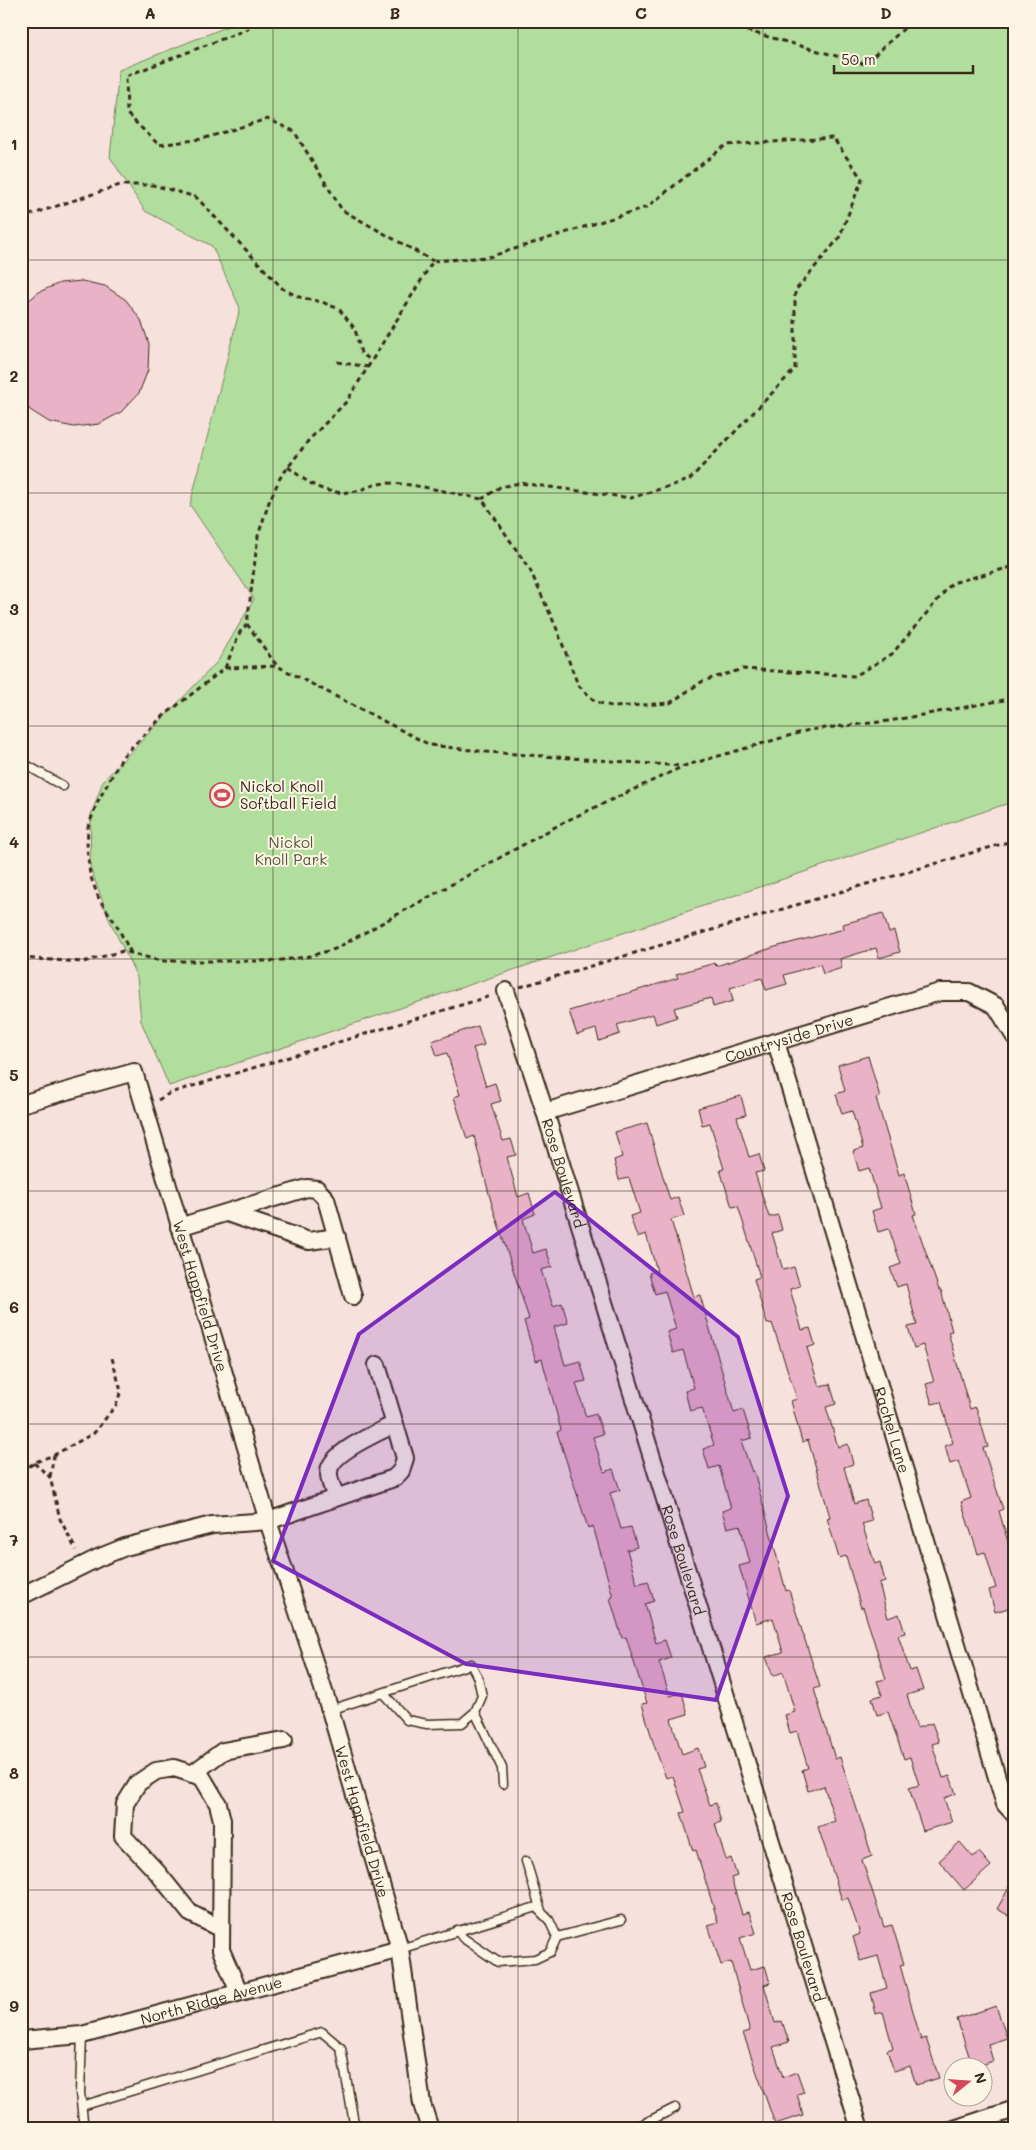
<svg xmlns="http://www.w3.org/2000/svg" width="1036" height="2150" font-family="Mali,sans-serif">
  <rect width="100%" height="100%" fill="#f7e1dc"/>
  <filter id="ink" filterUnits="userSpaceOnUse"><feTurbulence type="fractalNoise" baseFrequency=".02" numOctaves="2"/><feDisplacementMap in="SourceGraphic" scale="10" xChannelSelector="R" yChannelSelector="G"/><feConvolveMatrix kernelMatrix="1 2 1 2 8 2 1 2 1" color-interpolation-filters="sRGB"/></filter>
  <g filter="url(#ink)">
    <path fill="#b1de9d" stroke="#76845e" d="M241,21h774v780l-846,285 -28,-65 -4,-44 -27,-56 -20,-54 1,-52 12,-34 115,-120 36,-62 -64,-94 50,-197 -28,-62 -67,-35 -35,-54 9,-87z"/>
    <path fill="#eab2c7" stroke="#3b2a1e" d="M82,281l23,5 21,14 15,20 8,24 -1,26 -9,23 -18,19 -22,12 -25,3 -25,-5 -19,-12 -9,-11v-92l18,-15 21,-9z
      M883,913l6,20 5,-2 6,21 -21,6 -3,-10 -36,11 2,9 -19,6 -3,-10 -36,11 3,9 -21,6 -4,-12 -32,10 3,13 -20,6 -2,-9 -37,10 3,9 -21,7 -3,-10 -36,11 3,9 -21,7 -3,-12 -19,6 -8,-24 109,-33 -2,-4 39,-11 1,3 59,-19 69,-18 -1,-5z
      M478,1026l6,19 -11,3 13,38 9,-3 6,18 -10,3 12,37 8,-2 5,16 -9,2 11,40 11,-4 6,21 -12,5 10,34 13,-4 6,18 -11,3 12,36 9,-3 6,20 -14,4 11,38 15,-4 6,20 -10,2 10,34 10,-3 7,20 -10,3 11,35 9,-3 7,21 -10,3 11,36 10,-2 6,20 -10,3 10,34 11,-3 6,20 -9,3 11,39 9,-3 6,18 -12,4 11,34 12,-3 6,21 -17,5 11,35 16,-6 6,19 -7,2 13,36 6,-2 5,19 -6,2 11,36 5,-2 6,18 -6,2 11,36 7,-2 7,21 -16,5 10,32 15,-4 5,17 -6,2 11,38 7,-2 7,21 -16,5 10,30 14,-5 7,20 -7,2 6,21 -28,9 -32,-91 7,-2 -19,-69 -10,3 -13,-40 10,-3 -22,-72 -3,1 -12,-38 4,-1 -12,-36 -7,2 -12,-33 -12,-41 5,-1 -21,-66 -4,1 -12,-40 3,-1 -20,-71 -5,2 -31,-96 4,-2 -19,-71 -6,2 -12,-40 5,-2 -37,-114 -18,-69 -7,3 -13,-42 6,-2 -13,-42 -10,3 -5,-15z
      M868,1056l12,41 -4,1 23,77 5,-2 12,41 -3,1 26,75h2l11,41 -4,1 22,77 6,-2 12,40 -5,1 20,61 -4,2 16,55v40l-20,6 -6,-22 7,-2 -11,-36 -7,2 -17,-52 10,-4 -12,-37 -9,3 -5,-18 8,-3 -12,-41 -9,2 -6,-20 8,-2 -11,-37 -9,3 -6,-21 9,-2 -11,-41 -9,3 -7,-19 11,-4 -12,-35 -11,3 -6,-21 9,-3 -12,-40 -10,3 -6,-20 10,-3 -11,-37 -10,3 -6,-20 9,-3 -7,-26z
      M741,1096l5,19 -9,2 12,40 10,-3 5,17 -9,2 14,44 9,-2 4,15 -10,3 11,37 11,-3 6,19 -10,3 12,41 8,-2 5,17 -8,3 12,38 11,-2 6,20 -10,3 12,40 10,-3 5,20 -9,3 10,37 12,-4 6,21 -10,3 13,40 5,-2 5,19 -6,2 9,35 11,-4 6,19 -7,2 12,36 6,-2 7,21 -16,5 10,33 15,-5 7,19 -7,2 11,34 7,-2 6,18 -12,4 8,24 -29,9 -14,-43 10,-3 -9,-28 -6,2 -16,-47 -11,3 -5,-17 10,-3 -5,-14 9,-2 -23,-72 -2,1 -15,-52 -7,2 -12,-40 3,-1 -22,-77 -6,2 -11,-41 6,-2 -25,-76 -5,1 -13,-45 6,-2 -22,-71 -6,1 -12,-37 4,-1 -14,-46 -8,2 -4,-17z
      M647,1123l23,77 8,-3 6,19 -13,4 23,77 6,-2 34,118 9,-3 9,28 -11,3 11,31 2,-1 32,120 3,-1 31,97 -6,2 21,70 5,-2 32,99 -10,4 22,67 8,-2 12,39 -4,1 21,75 5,-2 13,40 -23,7 -6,-19 -16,5 -7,-21 6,-2 -10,-36 -7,2 -5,-21 16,-5 -9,-32 -18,5 -7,-24 7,-3 -12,-36 -6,2 -24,-73 17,-6 -11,-35 -16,5 -6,-21 6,-2 -11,-37 -7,2 -5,-18 10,-3 -12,-40 -10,4 -7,-19 17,-5 -10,-34 -17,5 -17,-57 11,-3 -10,-38 -13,3 -5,-17 9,-3 -12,-42 -10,3 -6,-20 11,-4 -12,-37 -12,3 -5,-20 9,-3 -11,-38 -10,3 -6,-21 9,-3 -11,-38 -10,3 -6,-21 8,-2 -11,-37 -9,3 -7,-21 10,-3 -11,-35 -10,2 -5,-20 8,-3 -7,-25z
      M960,1842l13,15 6,-5 12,14 -27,24 -25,-29z
      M1015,1877v42l-18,-10z
      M996,2006l11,32 -19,6 5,17 -20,7 -16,-49z"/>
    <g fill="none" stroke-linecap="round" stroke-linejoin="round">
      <defs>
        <path id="service" d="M21,762l42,24
          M330,1710l141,-46 7,14 4,18 -7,16 -13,11 -35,1 -20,-4 -24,-27
          M475,1712l27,56 1,16
          M526,1861l15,50
          M557,1937l64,-17
          M400,1949l136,-42 13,13 8,17 -7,15 -15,7 -37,3 -35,-24 -6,-8
          M82,2035l-2,58 4,36
          M82,2106l240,-74 19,16 14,81
          M633,2129l42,-21"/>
        <g id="minor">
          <path id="s1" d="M506,991l39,121 315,1017"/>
          <path id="s2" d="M776,1042l229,762 10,11"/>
          <path id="s3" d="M21,1104l113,-32 134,449 62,189 70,239 22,155 8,25"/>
          <path id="s4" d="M545,1112l395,-120h29l27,14 19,31"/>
          <path d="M227,1213l82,28 28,-4"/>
          <path d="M179,1227l128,-39 10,1 9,10 27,97"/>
          <path d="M336,1497c-3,-8 -8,-17 -7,-26 2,-19 50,-39 66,-47"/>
          <path d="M21,1596l77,-38 27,-11 87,-22 56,-4 126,-43 7,-7 4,-13 -28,-93"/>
          <path d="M192,1774l31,-23 61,-11"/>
          <path d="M221,1929l-31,-16 -33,-41 -34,-36 2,-32 13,-21 18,-12 18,-3 28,9 16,27 4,16 -1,130 18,42"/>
          <path id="s5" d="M21,2040l61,-5 318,-86"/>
          <path d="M954,2129l61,-20"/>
        </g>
      </defs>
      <use href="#service" stroke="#3b2a1e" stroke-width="11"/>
      <use href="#minor" stroke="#3b2a1e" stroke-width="20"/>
      <path stroke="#3b2a1e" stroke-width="3" stroke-dasharray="5 4" stroke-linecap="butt" d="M255,21l-7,8 -122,47 1,38 32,31 43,-6 65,-20 27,12 48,79 91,51
        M712,21l153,43 47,-43
        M21,218l99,-33h33l43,12 87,92 16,8 23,5 17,7 16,20 6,24 11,8
        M337,362l32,5
        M288,467c19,15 35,28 62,25 12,-1 24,-9 37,-9 32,1 63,10 95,16l48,71 26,57 22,58 18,17 19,5 55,-4 33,-22 40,-12 112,7 37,-22 60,-71 63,-17
        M247,624l30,42
        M225,668l52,-2 153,79 57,7 195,14
        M131,953l-15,-29 -17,-25 -9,-24 -3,-27 1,-21 10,-26 25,-45 38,-38 64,-50 15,-36 7,-8 11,-88 11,-34 11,-24 28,-37 39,-40 86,-140 56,-4 158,-50 79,-62 107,-7 29,41 -23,59 -44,53v78l-106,111 -58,18 -111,-15 -20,4 -18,12
        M21,958l62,4 40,-11 38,10h113l32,-4 29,-8 231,-128 118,-55 125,-36 80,-9 126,-23
        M520,987l495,-147
        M158,1100l12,-7 321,-97
        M34,1463l16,14 10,42 16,31
        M21,1471l17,-10 16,-6 40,-22 22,-28 5,-14 -9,-33
        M50,1477l4,-22"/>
      <use href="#service" stroke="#fcf5e5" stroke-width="8"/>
      <use href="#minor" stroke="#fcf5e5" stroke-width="16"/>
    </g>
  </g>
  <path fill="#7b2cbf" fill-opacity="0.2" stroke="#7b2cbf" stroke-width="4" stroke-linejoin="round" d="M555,1192l183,145 50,159 -72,204 -250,-36 -193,-103 86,-227z"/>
  <path fill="none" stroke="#3b2a1e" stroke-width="1" stroke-opacity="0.55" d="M273,21v2108M518,21v2108M763,21v2108M21,260h994M21,493h994M21,726h994M21,959h994M21,1191h994M21,1424h994M21,1657h994M21,1890h994"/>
  <defs>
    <symbol id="stadium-ring" viewBox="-11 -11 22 22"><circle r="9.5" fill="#fcf5e5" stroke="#d1495b" stroke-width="1.5"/><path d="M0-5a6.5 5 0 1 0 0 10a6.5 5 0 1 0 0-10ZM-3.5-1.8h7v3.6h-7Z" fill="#d1495b"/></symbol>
  </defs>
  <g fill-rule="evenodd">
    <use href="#stadium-ring" x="208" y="781" width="28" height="28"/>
  </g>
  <g text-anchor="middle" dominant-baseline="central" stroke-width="4" stroke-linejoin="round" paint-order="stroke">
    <g font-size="15" fill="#3b2a1e" stroke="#fcf5e5" text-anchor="start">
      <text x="240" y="786">Nickol Knoll<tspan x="240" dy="17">Softball Field</tspan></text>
    </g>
    <g font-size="15" fill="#58573e" stroke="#fcf5e5">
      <text x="291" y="842">Nickol<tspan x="291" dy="17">Knoll Park</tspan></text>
    </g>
    <g font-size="15" fill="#3b2a1e" stroke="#fcf5e5">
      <text stroke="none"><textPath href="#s4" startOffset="255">Countryside Drive</textPath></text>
      <text stroke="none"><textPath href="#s1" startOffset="191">Rose Boulevard</textPath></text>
      <text stroke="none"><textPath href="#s3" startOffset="351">West Happfield Drive</textPath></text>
      <text stroke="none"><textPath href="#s2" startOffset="405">Rachel Lane</textPath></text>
      <text stroke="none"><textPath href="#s1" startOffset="596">Rose Boulevard</textPath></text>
      <text stroke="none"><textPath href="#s3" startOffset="901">West Happfield Drive</textPath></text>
      <text stroke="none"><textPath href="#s1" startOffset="1001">Rose Boulevard</textPath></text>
      <text stroke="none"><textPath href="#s5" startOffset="195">North Ridge Avenue</textPath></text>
    </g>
  </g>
  <rect width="1036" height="2150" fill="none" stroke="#fcf5e5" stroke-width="55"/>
  <g transform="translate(968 2082) rotate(73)"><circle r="24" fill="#fcf5e5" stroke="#afa495"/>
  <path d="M0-4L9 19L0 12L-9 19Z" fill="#d1495b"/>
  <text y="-8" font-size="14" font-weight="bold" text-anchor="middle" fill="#3b2a1e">N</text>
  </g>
  <path d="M834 65v8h139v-8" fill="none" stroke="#3b2a1e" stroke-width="2.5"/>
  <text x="841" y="65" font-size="15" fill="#3b2a1e" stroke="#fcf5e5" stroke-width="4" paint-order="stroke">50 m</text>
  <rect x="28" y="28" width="980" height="2094" fill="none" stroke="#3b2a1e" stroke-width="2"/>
  <g font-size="16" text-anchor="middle" font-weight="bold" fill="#3b2a1e">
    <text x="150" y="19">A</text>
    <text x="395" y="19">B</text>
    <text x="641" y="19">C</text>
    <text x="886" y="19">D</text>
    <text x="14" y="150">1</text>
    <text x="14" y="382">2</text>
    <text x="14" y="615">3</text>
    <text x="14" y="848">4</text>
    <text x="14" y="1081">5</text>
    <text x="14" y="1313">6</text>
    <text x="14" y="1546">7</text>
    <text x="14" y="1779">8</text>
    <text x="14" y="2012">9</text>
  </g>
</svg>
